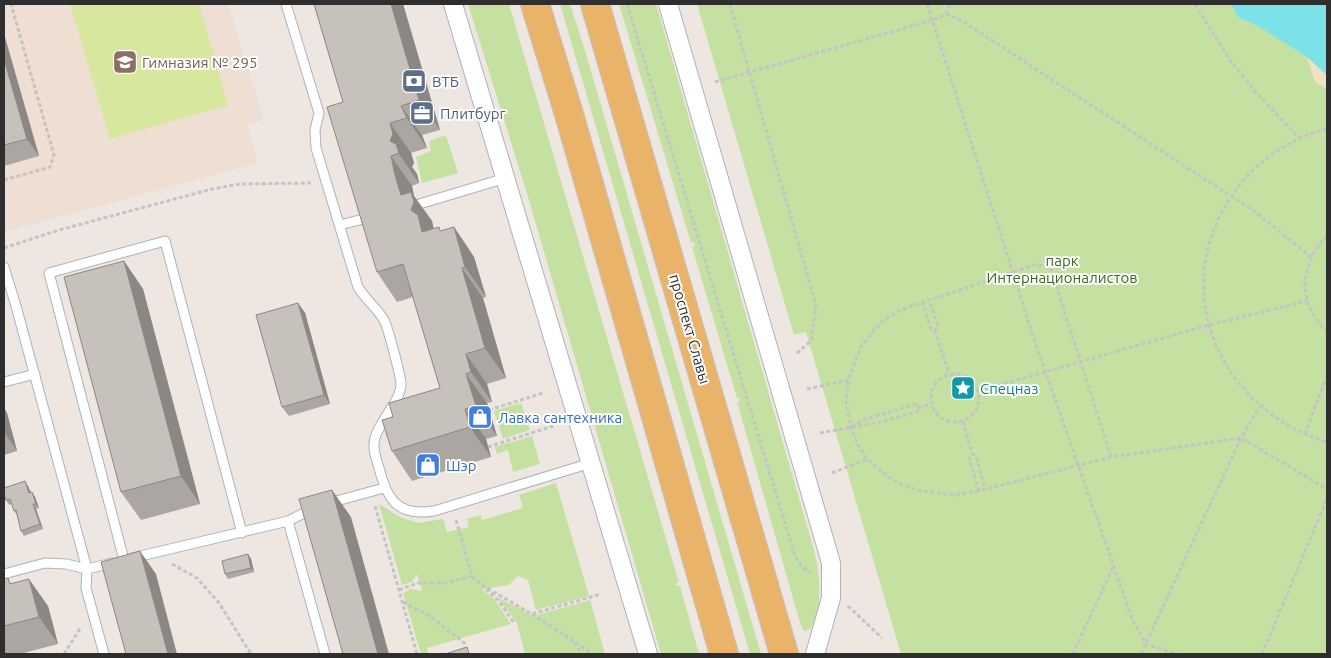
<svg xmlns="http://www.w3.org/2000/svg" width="1331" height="658" font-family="Ubuntu,sans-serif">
  <rect width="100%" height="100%" fill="#eee6e1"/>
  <path fill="#eedfd2" d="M4,4h224l36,116 -17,5 11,38 -254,69z"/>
  <path fill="#c4e1a1" d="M468,4h41l170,579h-3l1,3h3l19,68h-38l-132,-454z
    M560,4h10l16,50 175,600h-11z
    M619,4h37l158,546c5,18 12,72 -8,81l-3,-1 -3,-7 -63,-221 3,-1 -1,-4 -2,1 -45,-151 3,-1 -1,-4 -3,1z
    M697,4h630v650h-426l-95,-322 -12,3z
    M446,135l12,38 -36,10 -6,-26 15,-6 -2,-10z
    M521,403l9,27 -27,9 -9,-28z
    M532,436l8,28 -27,8 -5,-22 -11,4 -2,-7z
    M556,483l33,113 -53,14 -8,-30 -10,-4 -9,9 -27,4 13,11 16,24 -84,24 1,6h-7l-18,-61 8,-4 11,2 -5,-17 -5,8 -10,3 -23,-81 21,13 18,6 25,-4 4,13 22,-5 -2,-8 14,-4 1,5 41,-12 -4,-13z
    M497,597l37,19 56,-16 15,54h-80l-8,-31z"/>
  <path fill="#f0e2c7" d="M1307,57l20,18v14l-12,-7z"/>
  <path fill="#d7e79e" d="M70,4h129l29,101 -118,34z"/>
  <path fill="#7be2e9" d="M1231,4h96v71l-20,-18 -49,-31 -20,-9z"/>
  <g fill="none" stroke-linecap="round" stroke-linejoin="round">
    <defs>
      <path id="service" d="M286,4l33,109 -4,17 1,18 42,139c7,12 19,21 26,33 4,7 16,54 17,63 1,17 -22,38 -26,55 -3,10 1,20 4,30 8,31 18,49 55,43l157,-48
        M416,205l90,-27
        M340,225l31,-8
        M4,267l12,39 71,263 -1,19 18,66
        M4,382l31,-8
        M329,503l55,-15
        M288,521l37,133
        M132,558l156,-37 24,-12
        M124,560l-75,-287 116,-32 77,292
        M4,574l41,-11 21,1 21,5 25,-6"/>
      <path id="minor" d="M453,4l195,650
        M668,4l163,559v35l-16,56"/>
      <path id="primary" d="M535,4l34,110 155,540
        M595,4l189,650"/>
    </defs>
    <use href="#service" stroke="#aeb2b9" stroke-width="11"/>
    <use href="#minor" stroke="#aeb2b9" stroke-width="20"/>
    <use href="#primary" stroke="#c4c4c4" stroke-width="30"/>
    <path stroke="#c4c4c4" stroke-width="3" stroke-dasharray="4 2.5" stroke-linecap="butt" d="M627,4l168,552 6,10 10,7
      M730,4l86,301 -5,36 -15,13
      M927,4l109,341 97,276 13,23 31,10
      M1195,4l35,56 23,29 46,49
      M946,14l16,7 292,190 57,46
      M715,82l218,-62 13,-6 4,-10
      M1327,129c-33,8 -63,27 -85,53 -79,96 -29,225 85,260
      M4,180l46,-13 4,-12 -43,-151
      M1327,236c-28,28 -30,68 0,95
      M4,248l55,-18 153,-41 28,-5 71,-1
      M922,301l9,28 4,1 3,-3 -9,-27
      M935,330l14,44
      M931 398a24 24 0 1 1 48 0a24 24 0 1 1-48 0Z
      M807,389l41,-9
      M979,391l230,-66 98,-24
      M918,408l14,-4
      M489,410l54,-17
      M963,421l9,33
      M820,433l60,-11 40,-11 -3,-7 -52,15 -14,8
      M1305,434l22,-59
      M488,447l65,-21
      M1111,457l-61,-191 -16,-1 -131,44 -18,10 -12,12 -12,16 -13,33 -2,22 5,25 6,16 10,16 14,12 16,12 24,8 32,4 26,-4 132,-34 130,-19 86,51
      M832,473l35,-14
      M979,491l-10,-34 3,-3 4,2 9,33
      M375,506l42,148
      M456,520l16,56 10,9 50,29 69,-20
      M172,564l25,14 22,25 32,51
      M486,589l12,11 16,23
      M399,590l18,-7h29l26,-7
      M403,602l28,15 36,28
      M848,606l34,32
      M532,614l61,40
      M575,642l6,12
      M64,654l17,-27
      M1073,654l40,-87
      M1141,654l100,-216 18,-31
      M1262,654l65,-155"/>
    <use href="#service" stroke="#fff" stroke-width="9"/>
    <use href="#minor" stroke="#fff" stroke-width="18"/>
    <use href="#primary" stroke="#eab36a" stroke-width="28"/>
  </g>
  <path fill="#aba6a2" d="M314,4h89l37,126 -18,5 5,13 -16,5 3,10 -2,4 5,7 2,9 -7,3 2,10 18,25 2,8 8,2 12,-4 20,30 12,40 -3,1 23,80 -19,6 5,18 -5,1 10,33 -11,3 5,18 -79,24 -20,-30 1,-34 47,-29 -27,-91 -16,5 -20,-30 -34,-170z
    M4,34l35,122 -35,10z
    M124,261l19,28 57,215 -59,16 -20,-28z
    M298,303l7,10 25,91 -41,12 -7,-9z
    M4,408l3,5 10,38 -13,4z
    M28,486l3,6 4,5 4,11 -3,1 7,20 -19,7 -3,-5 -4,-16 -3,-4 -2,-7 -3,1 -3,-5z
    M248,554l3,5 3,13 -26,7 -3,-5z
    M4,579l44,27 10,38 -38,10h-16z"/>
  <path fill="#8b8784" d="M391,4h12l37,126 -21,-30z
    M4,34l35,122 -12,-17 -23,-80z
    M401,106l21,29 5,13 -20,-30z
    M390,123l21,30 3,10 -2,4 5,7 2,9 -29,-42z
    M391,156l21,30 2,10 18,25 2,11h-12l-21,-37 -6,-20z
    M454,227l20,30 12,40 -21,-30z
    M124,261l19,28 57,215 -19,-28z
    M462,268l21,30 23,80 -21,-30z
    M298,303l7,10 25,91 -6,-9z
    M466,354l21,30 5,18 -21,-30z
    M466,374l21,29 10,33 -21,-30z
    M4,408l3,5 10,38 -13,-19z
    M465,409l21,30 5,18 -21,-30z
    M25,481l3,5 4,11 -3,-4z
    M332,490l19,27 38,137h-11z
    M32,492l3,5 4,11 -3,-4z
    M33,504l3,5 7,20 -3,-5z
    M140,551l16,23 21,80h-9z
    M248,554l3,5 3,13 -3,-4z
    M29,579l19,27 10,38 -19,-27z"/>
  <path fill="#c7c1bc" stroke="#8b8784" d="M314,4h77l28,96 -18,6 6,12 -17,5 3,11 -3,7 6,3 3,9 -8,3 4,19 6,20 10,-3 3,10 -3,8 7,5 4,17 17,-5 1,4 14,-4 11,40 -3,1 23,80 -19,6 5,18 -5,2 10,32 -11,3 5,18 -78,24 -10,-31 11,-3 -4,-14 51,-15 -37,-124 -26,8 -50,-165 16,-5z
    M4,59l23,80 -23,6z
    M124,261l57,215 -60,16 -57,-215z
    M298,303l26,92 -42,12 -26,-92z
    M25,481l4,12 3,-1 4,12h-3l7,20 -19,7 -5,-21 -2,1 -4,-12 -4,1 -2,-6v-6z
    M332,490l46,164h-35l-44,-155z
    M140,551l28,103h-42l-25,-92z
    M248,554l3,14 -26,6 -3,-13z
    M8,578l2,6 19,-5 10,38 -35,9v-47z
    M467,647l2,7h-24z"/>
  <defs>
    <symbol id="school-square" viewBox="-11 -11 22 22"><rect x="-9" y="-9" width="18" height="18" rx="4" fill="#8d6e63" stroke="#fff"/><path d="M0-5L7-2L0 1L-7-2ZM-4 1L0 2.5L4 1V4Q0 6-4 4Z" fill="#fff"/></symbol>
    <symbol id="bank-square" viewBox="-11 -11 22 22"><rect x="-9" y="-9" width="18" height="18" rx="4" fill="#5c6f8a" stroke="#fff"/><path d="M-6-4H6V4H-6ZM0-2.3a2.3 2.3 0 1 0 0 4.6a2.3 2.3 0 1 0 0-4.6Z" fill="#fff"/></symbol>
    <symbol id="office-square" viewBox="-11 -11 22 22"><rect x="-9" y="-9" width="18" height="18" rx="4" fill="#5c6f8a" stroke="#fff"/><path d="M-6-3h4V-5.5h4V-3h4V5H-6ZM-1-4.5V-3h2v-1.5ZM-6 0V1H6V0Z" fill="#fff"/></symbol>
    <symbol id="sight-square" viewBox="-11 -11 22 22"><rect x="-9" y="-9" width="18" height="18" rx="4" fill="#0f9aa8" stroke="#fff"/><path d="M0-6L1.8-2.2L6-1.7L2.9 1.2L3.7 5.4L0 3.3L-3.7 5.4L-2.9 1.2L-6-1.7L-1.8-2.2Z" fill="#fff"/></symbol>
    <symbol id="shop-square" viewBox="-11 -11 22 22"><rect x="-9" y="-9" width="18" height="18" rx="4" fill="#3f7fe0" stroke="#fff"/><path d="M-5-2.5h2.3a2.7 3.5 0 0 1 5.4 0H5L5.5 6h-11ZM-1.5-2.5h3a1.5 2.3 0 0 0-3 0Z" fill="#fff"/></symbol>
  </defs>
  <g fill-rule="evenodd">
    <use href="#school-square" x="111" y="48" width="28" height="28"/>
    <use href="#bank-square" x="400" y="67" width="28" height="28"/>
    <use href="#office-square" x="408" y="99" width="28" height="28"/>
    <use href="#sight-square" x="949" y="374" width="28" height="28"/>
    <use href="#shop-square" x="466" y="403" width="28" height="28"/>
    <use href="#shop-square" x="414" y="451" width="28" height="28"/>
  </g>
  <g text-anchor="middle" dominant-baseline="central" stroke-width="4" stroke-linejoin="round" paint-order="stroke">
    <g font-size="15" fill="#785e54" stroke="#fff" text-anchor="start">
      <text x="142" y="62">Гимназия № 295</text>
    </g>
    <g font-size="15" fill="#4e5e75" stroke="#fff" text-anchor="start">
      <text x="432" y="81">ВТБ</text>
      <text x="440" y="113">Плитбург</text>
    </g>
    <g font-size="15" fill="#3d691f" stroke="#fff">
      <text x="1062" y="260">парк<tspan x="1062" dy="17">Интернационалистов</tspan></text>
    </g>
    <g font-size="15" fill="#2e2e2e" stroke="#fff">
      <text transform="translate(690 329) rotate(74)">проспект Славы</text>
    </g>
    <g font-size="15" fill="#0d838f" stroke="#fff" text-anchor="start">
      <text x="980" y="388">Спецназ</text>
    </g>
    <g font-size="15" fill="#366cbe" stroke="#fff" text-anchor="start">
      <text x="498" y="417">Лавка сантехника</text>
      <text x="446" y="465">Шэр</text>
    </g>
  </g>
  <rect width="1331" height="658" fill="none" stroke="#2e2e2e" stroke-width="10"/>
</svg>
